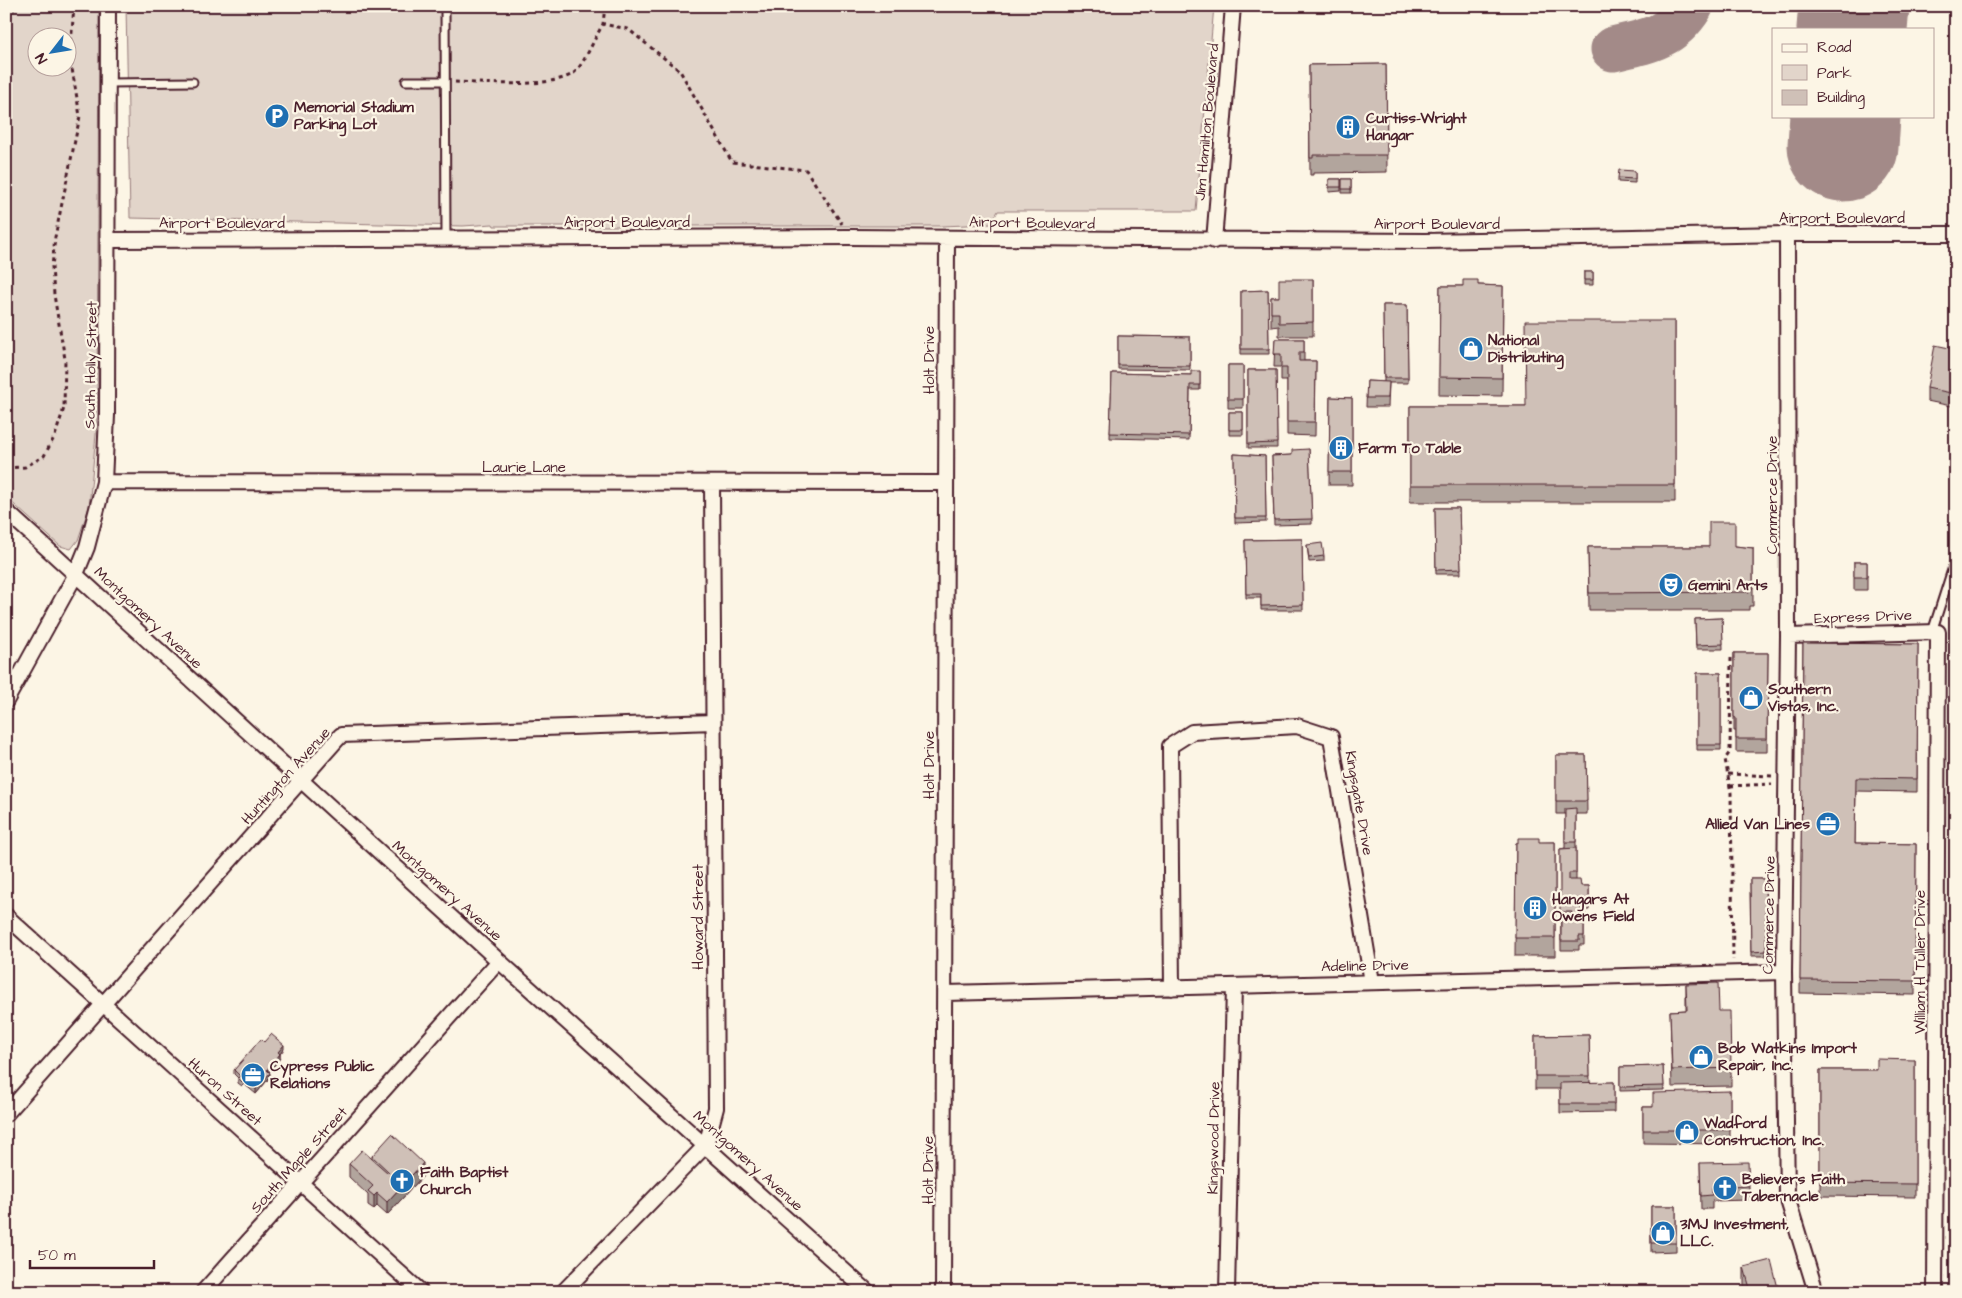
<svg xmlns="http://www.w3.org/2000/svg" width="1962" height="1298" font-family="'Architects Daughter',sans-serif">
  <rect width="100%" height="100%" fill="#fcf5e5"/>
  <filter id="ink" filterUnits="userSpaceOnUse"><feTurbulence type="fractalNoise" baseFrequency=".02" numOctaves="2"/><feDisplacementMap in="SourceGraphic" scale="10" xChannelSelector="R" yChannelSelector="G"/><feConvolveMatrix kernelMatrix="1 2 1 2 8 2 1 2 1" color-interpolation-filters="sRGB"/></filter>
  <g filter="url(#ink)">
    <path fill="#e2d5ca" stroke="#967a7a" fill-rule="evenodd" d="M6,6h93l-2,418 -8,83 -11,33 -7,9 -11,-3 -54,-49zM38,38h30v30h-30z
      M126,6h1088l-18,205h-198l-7,13 -49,2h-448l-1,-2 -30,2 -333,-8z"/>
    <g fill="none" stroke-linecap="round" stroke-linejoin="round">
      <path stroke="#a38a88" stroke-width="45" d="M1613,49c35,-8 58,-11 78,-43"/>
      <path stroke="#a38a88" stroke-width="111" d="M1852,29l2,-23
        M1843,146l2,-30"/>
      <defs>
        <path id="service" d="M445,6l1,232
          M406,81h38
          M109,83l84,-1
          M1932,632l24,-75"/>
        <path id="minor" d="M1787,234l1,402 -4,336 3,225 29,95
          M108,240l742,-3 575,4 362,-7h169
          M1214,241l19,-235
          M104,482l840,1
          M6,511l493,450 369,331
          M1788,636l150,-4 -3,660
          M6,701l70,-127 11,-27 17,-65 3,-67 1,-409
          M6,916l415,376
          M1172,988l-2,-242 22,-14 105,-6 34,11 41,245
          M946,993l838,-21
          M6,1114l335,-379 372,-13
          M203,1292l296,-331
          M563,1292l143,-147 10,-37 -4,-625
          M943,1292l4,-1053
          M1227,1292l7,-306"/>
      </defs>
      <use href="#service" stroke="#4a1f2b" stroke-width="11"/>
      <use href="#minor" stroke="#4a1f2b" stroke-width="18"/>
      <path stroke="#4a1f2b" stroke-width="3" stroke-dasharray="4 4" stroke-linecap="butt" d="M605,6l-2,18 25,5 52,42 52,91 74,8 36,54
        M6,35l8,-29
        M455,82c25,1 104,7 121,-11 10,-11 19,-34 27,-47
        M6,468l19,-1 19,-11 11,-20 9,-28 1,-49 -11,-64 -2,-28 3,-30 25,-121 -10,-59 4,-51
        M1731,658l-1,94 -5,7 6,34 2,167
        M1728,774l44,2
        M1730,786l42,-2"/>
      <use href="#service" stroke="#fcf5e5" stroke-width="7"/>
      <use href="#minor" stroke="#fcf5e5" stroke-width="14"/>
    </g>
    <path fill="#b2a59d" stroke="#4a1f2b" d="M1386,64l1,108 -74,1v2h-3l-1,-110z
      M1635,171v12l-17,-1v-4z
      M1329,179h12v12l-12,1z
      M1342,179h9v14h-9z
      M1584,272h9v13h-9z
      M1313,279v57h-34v-10l-8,1v-30h8z
      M1478,285l25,1 -1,110 -63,-1 1,-109h23z
      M1268,290l1,64h-28v-63z
      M1383,305h24l1,78h-19l-1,24h-22l1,-26 17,1z
      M1675,321v181h-265v-96h116z
      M1118,336l72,1v33l-72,-1z
      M1275,339h29v22h12l-1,75 -28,-1v-54h-6v-14h-7z
      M1956,339v68l-29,-6v-13l27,-39z
      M1228,365h15v43h-15z
      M1248,370h28l1,78h-29z
      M1200,371v19h-10l-1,50 -79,-2 2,-65 79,2z
      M1330,397l22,1v87h-23z
      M1229,412h14v23h-14z
      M1309,449l3,75 -38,1 -2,-69 20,-1z
      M1234,454l31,2 1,66 -31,1z
      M1435,508h24l2,66h-25z
      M1302,539l1,71h-42v-12h-15l-1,-58z
      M1307,545l17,11v5l-15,1z
      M1735,546l18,2v58h-4v4h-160l-1,-63h121z
      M1854,562h13v28h-13z
      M1722,618l1,31h-27l-1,-30z
      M1803,643l115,1 -1,148 -61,-1 -1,52 61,1 -1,151 -115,-2z
      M1734,653h34l-1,99h-31v-21h-2z
      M1697,673h24v77h-24z
      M1556,755h30l1,59h-11v66l5,6h8v24h-4v5h-4v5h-2l1,3h4v22h-5v5h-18l-1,-101 5,-1v-34h-9z
      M1555,842v114h-40l1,-113z
      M1750,879h15l1,77h-15z
      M1686,984l33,27 12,57v18l-59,1 -2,-76 16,-1z
      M1589,1035l1,48 24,-1v30l-54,1v-24h-25v-53z
      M264,1042l20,7 -4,5v4l-11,14 1,5 -14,17 -12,-10 -2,2 -4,-3v-5l-4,-4v-4z
      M1915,1060v137l-95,-1v-126h57z
      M1663,1066l1,24 -44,1v-24z
      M1730,1091v53l-87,-1v-36h10z
      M1954,1131h2v132h-4z
      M372,1156l51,20 -36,39 -10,-9 -3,3 -6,-4v-10l-19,-18v-13l23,-5z
      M1700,1163l49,23v14l-37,1v8h-11z
      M1651,1206h25v45l-25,1z
      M1744,1267l35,25h-33l-2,-7z"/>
    <path fill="#918680" stroke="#4a1f2b" d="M284,1045v4l-6,7v-4z
      M280,1054v4l-13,16v-4z
      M270,1073v4l-14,17v-5z
      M423,1163v13l-36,39v-13z
      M377,1193v13l-3,3v-13z"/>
    <path fill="#cfc0b7" stroke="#4a1f2b" d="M1386,64l1,91h-74v3h-3l-1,-93z
      M1619,170l16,1v8l-17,-1z
      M1329,179h12v8h-12z
      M1342,179h9v10h-9z
      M1584,272h9v8h-9z
      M1279,279h34v43l-34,1v-10h-8v-16h8z
      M1463,280h15v5l25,1 -1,92 -63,-1 1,-91h23z
      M1268,290l1,59h-28v-58z
      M1383,305h24l1,73h-24z
      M1525,321h150v164h-265v-79h116z
      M1118,336l72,1v29l-72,-1z
      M1275,339h29v13h-5v9h17l-1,61h-28v-54h-6v-14h-7z
      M1956,339v55l-29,-6 8,-43 19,4z
      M1228,365h15v34h-15z
      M1248,370h28l1,73 -29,1z
      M1191,371h9v14h-10l-1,50 -79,-2 2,-60 79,2z
      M1367,381l22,1 -1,16h-22z
      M1330,397l22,1v74h-23z
      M1229,412h14v18h-14z
      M1309,449l3,70 -38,1 -2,-64 20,-1v-5z
      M1234,454l31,2 1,62h-31z
      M1435,508h24l2,61 -25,1z
      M1709,522h26v24l18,2v40h-4v4l-160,1 -1,-46h121z
      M1302,539l1,66 -42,1v-12h-15l-1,-54z
      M1322,543l2,13 -15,2 -2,-13z
      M1854,562h13v15h-13z
      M1722,618l1,26 -27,1 -1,-26z
      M1803,643l115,1 -1,135 -61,-1 -1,65 61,1 -1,137 -115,-1z
      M1734,653h34l-1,86h-31v-21l-2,-1z
      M1697,673h24v72h-24z
      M1556,755h30l1,46h-31z
      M1576,808v34h-11v-33z
      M1518,838h21v4h16v96h-40l1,-95h2z
      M1576,848v25h-7v7h11l1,6h8v15h-4v5h-4v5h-3l2,12h4v13h-5v5h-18v-24h11v-5h-12v-63z
      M1750,879h15l1,72 -15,1z
      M1718,983l1,28h11l1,57 -59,2 -2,-59 17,-1 -1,-26z
      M271,1034l13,11 -6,7 2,2 -13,16 3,3 -14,16 -12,-10 -2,3 -4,-4 2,-2 -6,-6 27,-31 3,3z
      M1589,1035l1,41h-55v-40z
      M1877,1059l38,1v124l-95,-1v-113h57z
      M1663,1066l1,20 -44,1v-20z
      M1614,1082v22h-54v-21z
      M1730,1091v39h-87v-23h10v-14z
      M1954,1131h2v115h-4z
      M392,1134l31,29 -36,39 -10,-9 -3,3 -6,-5 5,-5 -24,-22 13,-14 26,23 1,-1 -17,-16z
      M1748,1162l1,24 -37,2v7l-11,1 -1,-33z
      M1651,1206h25v37h-25z
      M1771,1260l8,32h-28l-7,-25z"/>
  </g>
  <defs>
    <symbol id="parking-disc" viewBox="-11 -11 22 22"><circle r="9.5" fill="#1f6fb2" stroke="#fcf5e5"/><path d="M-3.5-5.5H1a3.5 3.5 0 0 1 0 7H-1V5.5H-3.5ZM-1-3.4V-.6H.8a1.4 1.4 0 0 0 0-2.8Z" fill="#fff"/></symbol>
    <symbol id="building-disc" viewBox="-11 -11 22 22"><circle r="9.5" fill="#1f6fb2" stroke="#fcf5e5"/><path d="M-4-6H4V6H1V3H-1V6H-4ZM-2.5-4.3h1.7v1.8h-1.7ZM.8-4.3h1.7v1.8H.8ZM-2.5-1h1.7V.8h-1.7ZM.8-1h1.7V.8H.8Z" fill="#fff"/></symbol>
    <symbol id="shop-disc" viewBox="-11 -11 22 22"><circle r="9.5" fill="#1f6fb2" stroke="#fcf5e5"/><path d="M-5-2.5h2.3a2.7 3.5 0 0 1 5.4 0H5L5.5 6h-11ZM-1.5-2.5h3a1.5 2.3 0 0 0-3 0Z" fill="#fff"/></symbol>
    <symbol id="theatre-disc" viewBox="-11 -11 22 22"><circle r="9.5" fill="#1f6fb2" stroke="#fcf5e5"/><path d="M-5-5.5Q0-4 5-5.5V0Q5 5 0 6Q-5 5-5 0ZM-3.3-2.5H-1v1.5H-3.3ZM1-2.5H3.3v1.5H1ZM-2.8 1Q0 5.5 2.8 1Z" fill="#fff"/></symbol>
    <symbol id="office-disc" viewBox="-11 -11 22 22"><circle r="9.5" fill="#1f6fb2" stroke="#fcf5e5"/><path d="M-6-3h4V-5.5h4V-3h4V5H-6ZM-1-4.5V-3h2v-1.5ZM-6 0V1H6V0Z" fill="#fff"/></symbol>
    <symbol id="church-disc" viewBox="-11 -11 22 22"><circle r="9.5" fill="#1f6fb2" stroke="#fcf5e5"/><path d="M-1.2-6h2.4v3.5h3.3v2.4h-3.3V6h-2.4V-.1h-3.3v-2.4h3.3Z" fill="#fff"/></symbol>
  </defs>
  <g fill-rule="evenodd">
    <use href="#parking-disc" x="263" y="102" width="28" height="28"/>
    <use href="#building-disc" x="1334" y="113" width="28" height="28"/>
    <use href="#shop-disc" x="1457" y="335" width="28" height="28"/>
    <use href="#building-disc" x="1327" y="434" width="28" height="28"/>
    <use href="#theatre-disc" x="1657" y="571" width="28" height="28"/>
    <use href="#shop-disc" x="1737" y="684" width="28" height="28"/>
    <use href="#office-disc" x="1814" y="810" width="28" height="28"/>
    <use href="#building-disc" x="1521" y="894" width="28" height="28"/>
    <use href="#shop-disc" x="1687" y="1043" width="28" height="28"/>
    <use href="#office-disc" x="239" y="1061" width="28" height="28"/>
    <use href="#shop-disc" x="1673" y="1118" width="28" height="28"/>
    <use href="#church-disc" x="388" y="1167" width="28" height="28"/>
    <use href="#church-disc" x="1711" y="1174" width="28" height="28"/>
    <use href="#shop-disc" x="1649" y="1219" width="28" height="28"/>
  </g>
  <g text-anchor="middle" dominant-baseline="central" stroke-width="4.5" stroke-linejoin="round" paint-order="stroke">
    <g font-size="15" font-weight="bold" fill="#4a1f2b" stroke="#fcf5e5" text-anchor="start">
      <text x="294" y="107">Memorial Stadium<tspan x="294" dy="17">Parking Lot</tspan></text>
      <text x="1366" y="118">Curtiss-Wright<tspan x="1366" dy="17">Hangar</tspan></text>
      <text x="1488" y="340">National<tspan x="1488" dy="17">Distributing</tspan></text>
      <text x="1358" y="448">Farm To Table</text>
      <text x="1688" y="585">Gemini Arts</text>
      <text x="1768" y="689">Southern<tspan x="1768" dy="17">Vistas, Inc.</tspan></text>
      <text x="1810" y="824" text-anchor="end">Allied Van Lines</text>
      <text x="1552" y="899">Hangars At<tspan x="1552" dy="17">Owens Field</tspan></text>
      <text x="1718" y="1048">Bob Watkins Import<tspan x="1718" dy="17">Repair, Inc.</tspan></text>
      <text x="270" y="1066">Cypress Public<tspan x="270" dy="17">Relations</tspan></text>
      <text x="1704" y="1123">Wadford<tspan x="1704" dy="17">Construction, Inc.</tspan></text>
      <text x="420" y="1172">Faith Baptist<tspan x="420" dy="17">Church</tspan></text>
      <text x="1742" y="1179">Believers Faith<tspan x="1742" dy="17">Tabernacle</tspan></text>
      <text x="1680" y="1224">3MJ Investment,<tspan x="1680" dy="17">LLC.</tspan></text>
    </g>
    <g font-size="15" fill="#4a1f2b" stroke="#fcf5e5">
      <text transform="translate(1207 122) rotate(-85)">Jim Hamilton Boulevard</text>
      <text x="1842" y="218">Airport Boulevard</text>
      <text x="627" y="222">Airport Boulevard</text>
      <text x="222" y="223">Airport Boulevard</text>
      <text transform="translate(1032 223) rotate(1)">Airport Boulevard</text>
      <text x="1437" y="224">Airport Boulevard</text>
      <text transform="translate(929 360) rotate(-90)">Holt Drive</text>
      <text transform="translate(91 365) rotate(-89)">South Holly Street</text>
      <text x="524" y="467">Laurie Lane</text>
      <text transform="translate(1772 495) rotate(-90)">Commerce Drive</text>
      <text transform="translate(1863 617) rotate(-2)">Express Drive</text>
      <text transform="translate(148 618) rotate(43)">Montgomery Avenue</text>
      <text transform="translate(929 765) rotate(-90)">Holt Drive</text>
      <text transform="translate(286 776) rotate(-48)">Huntington Avenue</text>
      <text transform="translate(1359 803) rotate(80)">Kingsgate Drive</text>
      <text transform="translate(447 891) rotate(42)">Montgomery Avenue</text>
      <text transform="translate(1769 915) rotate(-89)">Commerce Drive</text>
      <text transform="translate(698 917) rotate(-90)">Howard Street</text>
      <text transform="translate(1920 962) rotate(-90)">William H Tuller Drive</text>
      <text transform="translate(1365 966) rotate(-1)">Adeline Drive</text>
      <text transform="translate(225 1092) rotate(42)">Huron Street</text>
      <text transform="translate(1214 1138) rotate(-89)">Kingswood Drive</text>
      <text transform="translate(299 1160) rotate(-48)">South Maple Street</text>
      <text transform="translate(748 1161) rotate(42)">Montgomery Avenue</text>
      <text transform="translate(928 1170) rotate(-90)">Holt Drive</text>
    </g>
  </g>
  <rect width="1962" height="1298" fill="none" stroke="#fcf5e5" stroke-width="25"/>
  <rect x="12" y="12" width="1937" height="1273" fill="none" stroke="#4a1f2b" stroke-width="2" filter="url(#ink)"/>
  <rect x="1772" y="28" width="162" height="90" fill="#fcf5e5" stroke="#b59f9b"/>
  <rect x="1782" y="44" width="25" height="8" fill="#fcf5e5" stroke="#b59f9b"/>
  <text x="1817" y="52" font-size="15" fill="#4a1f2b">Road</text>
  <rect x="1782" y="65" width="25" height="15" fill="#e2d5ca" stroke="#b59f9b"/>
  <text x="1817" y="78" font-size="15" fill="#4a1f2b">Park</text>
  <rect x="1782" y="90" width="25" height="15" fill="#cfc0b7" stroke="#b59f9b"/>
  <text x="1817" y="102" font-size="15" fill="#4a1f2b">Building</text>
  <g transform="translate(52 52) rotate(239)"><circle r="24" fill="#fcf5e5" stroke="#b59f9b"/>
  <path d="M0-4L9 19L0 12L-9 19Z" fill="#1f6fb2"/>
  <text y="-8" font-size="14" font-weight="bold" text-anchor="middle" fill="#4a1f2b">N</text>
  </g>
  <path d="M30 1260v8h124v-8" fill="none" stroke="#4a1f2b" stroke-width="2.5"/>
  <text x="38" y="1260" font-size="15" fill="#4a1f2b" stroke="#fcf5e5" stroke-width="4" paint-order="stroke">50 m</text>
</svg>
